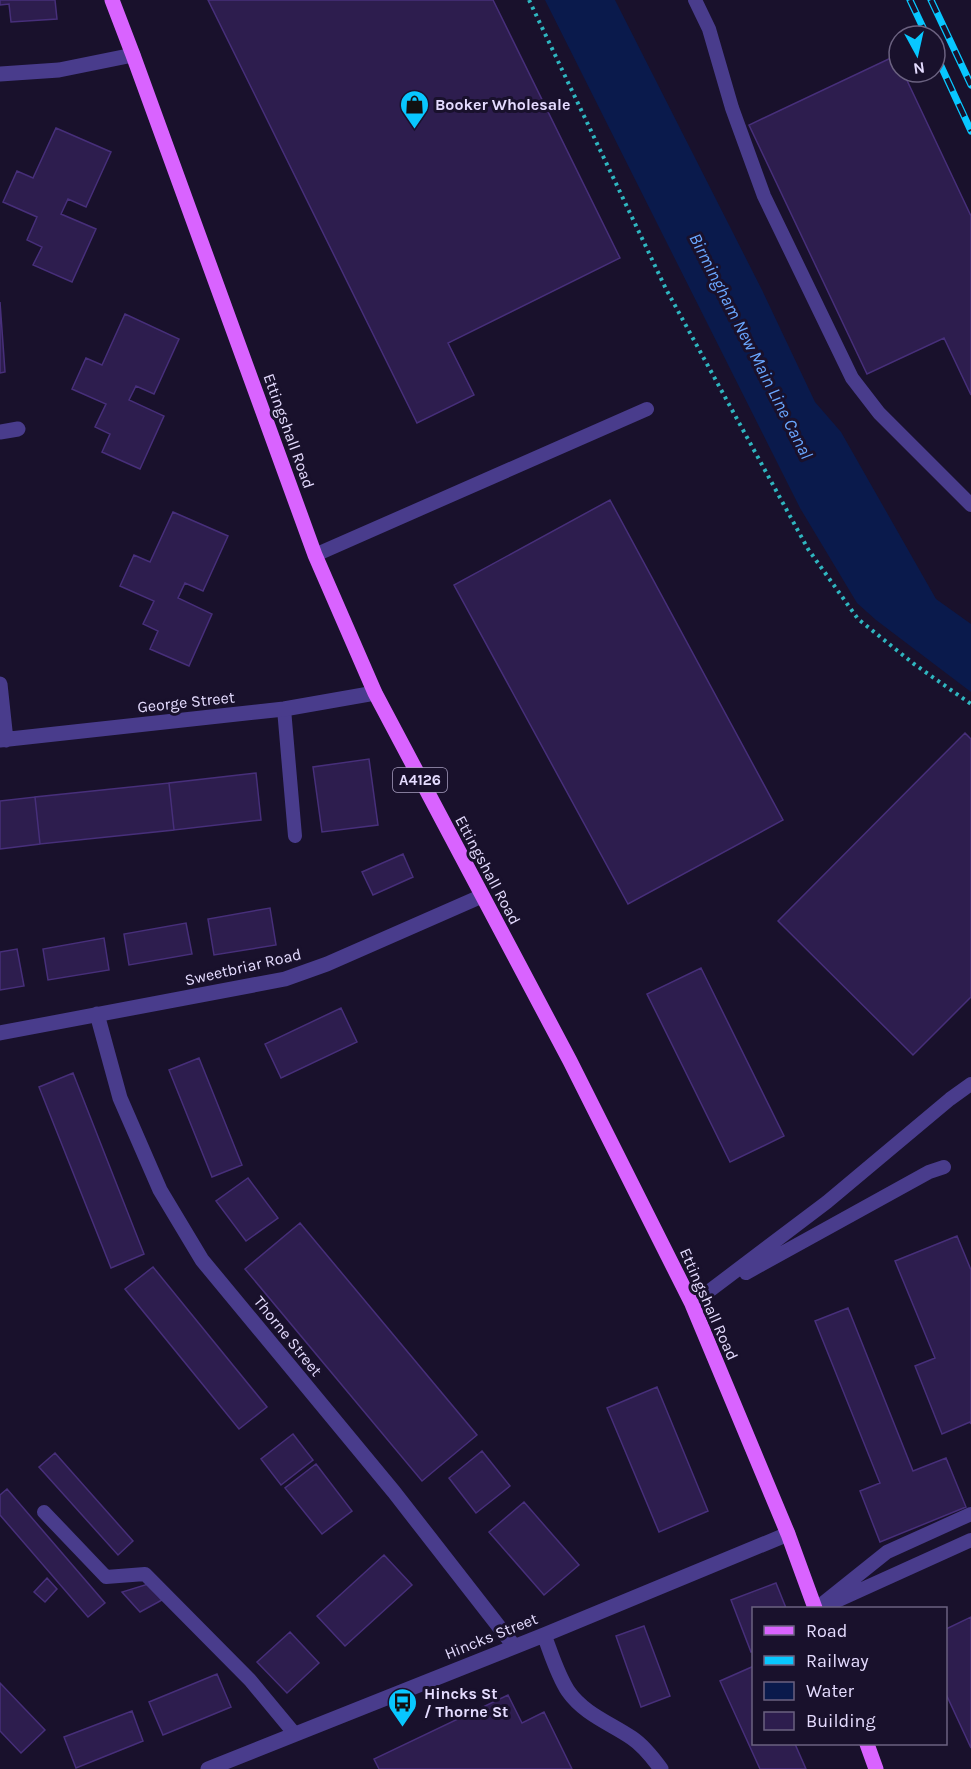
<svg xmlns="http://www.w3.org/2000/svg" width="971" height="1769" font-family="Karla,sans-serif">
  <rect width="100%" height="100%" fill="#19112c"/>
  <path fill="#0a1a4c" d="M545,0h70l147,290 53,112 26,30 95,167 35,25v68l-95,-72 -19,-17 -57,-95z"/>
  <path fill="#2d1d4e" stroke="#472f7a" stroke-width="1.5" d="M0,0h55l2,19 -46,3 -2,-18 -9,1z
    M208,0h285l127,258 -172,85 26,52 -57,28z
    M895,56l4,8v8h4l68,144v179l-27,-57 -77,36 -118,-249z
    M56,128l55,24 -25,55 -18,-8 -7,15 35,15 -24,53 -39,-17 9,-18 -15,-7 10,-23 -34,-15 14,-31 16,7z
    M0,302l5,70 -5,1z
    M125,314l54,25 -25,55 -18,-8 -7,14 35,16 -24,53 -38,-17 8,-18 -15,-7 11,-23 -34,-15 14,-31 16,7z
    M610,500l173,320 -155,84 -174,-319z
    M173,512l55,24 -25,55 -18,-8 -7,15 34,16 -23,52 -39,-17 8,-18 -15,-7 11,-23 -34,-15 14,-31 16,7z
    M965,733l6,6v258l-58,58 -135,-134z
    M369,759l9,66 -56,7 -9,-65z
    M256,773l5,47 -87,10 -5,-47z
    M169,783l5,47 -134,14 -5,-47z
    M35,797l5,47 -40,5v-48z
    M403,854l10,23 -40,18 -11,-23z
    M270,908l6,37 -62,10 -6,-36z
    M186,923l6,31 -63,11 -5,-31z
    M104,938l5,32 -61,10 -5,-31z
    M17,949l7,37 -24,4v-38z
    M701,968l83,168 -54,26 -83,-168z
    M341,1008l16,34 -76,36 -16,-34z
    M199,1058l43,107 -30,12 -43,-107z
    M73,1073l71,181 -33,14 -72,-181z
    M248,1178l30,40 -32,23 -30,-40z
    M300,1223l177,212 -55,46 -177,-212z
    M957,1236l14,34v154l-1,-2 -28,12 -27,-68 20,-8 -40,-97z
    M153,1267l114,140 -28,22 -114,-140z
    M848,1308l65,163 33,-13 20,49 -86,35 -20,-51 20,-8 -65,-162z
    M657,1387l51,124 -49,21 -52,-124z
    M293,1434l20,26 -32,25 -20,-26z
    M482,1451l28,35 -34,27 -27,-35z
    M55,1453l78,88 -15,14 -79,-88z
    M316,1464l36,47 -30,23 -37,-46z
    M7,1489l98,114 -17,14 -88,-102v-20z
    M524,1502l55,63 -35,30 -55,-63z
    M384,1555l28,30 -67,61 -28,-30z
    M47,1578l10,11 -12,13 -11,-10z
    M776,1583l10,25h-32v43l-3,1 -20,-52z
    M148,1584l14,16 -22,12 -18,-20z
    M971,1617v131l-25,-54v-65z
    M644,1626l26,70 -29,11 -25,-71z
    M290,1632l29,31 -32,30 -30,-31z
    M754,1666v78h41l11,25h-46l-40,-88z
    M217,1674l14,33 -68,28 -14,-33z
    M0,1683l45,47 -24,23 -21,-22z
    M508,1695l14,28 22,-11 28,57h-193l-5,-10z
    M132,1711l11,30 -67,27 -12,-31z"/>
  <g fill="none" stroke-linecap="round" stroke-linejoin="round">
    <path stroke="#2fb6c0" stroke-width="4" stroke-dasharray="3 4.5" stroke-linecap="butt" d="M529,0l137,289 142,260 50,70 56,45 57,40"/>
    <path stroke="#493c8c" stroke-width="14" d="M695,0l14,29 23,79 32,88 88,182 27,35 92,92
      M315,555l332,-146
      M284,709l11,127
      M746,1273l183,-101 15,-5
      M692,1304l135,-102 123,-103 21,-15
      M44,1512l62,65 39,-3 105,106 44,53
      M834,1602l137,-62
      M817,1608l70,-56 84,-38"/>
    <path stroke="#493c8c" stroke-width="15" d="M0,74l59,-4 74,-15
      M0,432l18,-3
      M0,684l6,56
      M0,740l284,-31 91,-16
      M97,1014l23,84 40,92 42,70 192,232 120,154
      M0,1033l285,-54 42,-15 155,-68
      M544,1635c7,18 13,39 24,56 16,23 42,32 64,47 12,8 21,20 29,31
      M208,1769l336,-134 244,-101"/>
    <path stroke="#d963ff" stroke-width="15" d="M112,0l21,55 182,500 60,138 195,368 122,243 96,230 27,74
      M867,1744l9,25"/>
    <defs>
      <path id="rail" d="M910,0l17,36
        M931,0l40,85
        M935,53l36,78"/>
    </defs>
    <use href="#rail" stroke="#08c7ff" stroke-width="7"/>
    <use href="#rail" stroke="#19112c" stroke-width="4.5" stroke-dasharray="14" stroke-linecap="butt"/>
  </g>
  <defs>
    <symbol id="shop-pin" viewBox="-11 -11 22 30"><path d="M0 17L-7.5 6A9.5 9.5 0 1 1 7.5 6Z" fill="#08c7ff" stroke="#19112c"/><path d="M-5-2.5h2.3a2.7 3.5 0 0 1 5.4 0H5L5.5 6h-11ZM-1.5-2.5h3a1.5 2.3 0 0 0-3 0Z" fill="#111"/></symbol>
    <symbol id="bus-pin" viewBox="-11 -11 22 30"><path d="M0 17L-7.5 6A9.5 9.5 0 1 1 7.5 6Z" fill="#08c7ff" stroke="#19112c"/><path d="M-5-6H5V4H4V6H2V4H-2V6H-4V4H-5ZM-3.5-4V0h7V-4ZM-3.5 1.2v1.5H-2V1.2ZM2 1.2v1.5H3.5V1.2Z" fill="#111"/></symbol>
  </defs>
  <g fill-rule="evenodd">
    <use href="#shop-pin" x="398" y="88" width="33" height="45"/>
    <use href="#bus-pin" x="386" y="1686" width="33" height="45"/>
  </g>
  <g text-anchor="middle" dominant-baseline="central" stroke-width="6" stroke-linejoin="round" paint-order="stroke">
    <rect fill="#19112c" stroke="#a89fc0" stroke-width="1.5" x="393" y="768" width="54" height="24" rx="4.5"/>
    <g font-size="15" font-weight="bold" fill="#e5dcff">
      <text x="420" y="780">A4126</text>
    </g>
    <g font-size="16" font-weight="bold" fill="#e5dcff" stroke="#19112c" text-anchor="start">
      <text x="435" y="104">Booker Wholesale</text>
      <text x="424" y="1693">Hincks St<tspan x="424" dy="18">/ Thorne St</tspan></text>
    </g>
    <g font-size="16" fill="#e5dcff" stroke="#19112c">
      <text transform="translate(289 431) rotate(70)">Ettingshall Road</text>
      <text transform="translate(186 702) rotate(-6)">George Street</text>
      <text transform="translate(488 870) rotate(62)">Ettingshall Road</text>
      <text transform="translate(243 967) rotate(-13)">Sweetbriar Road</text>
      <text transform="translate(709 1304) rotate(66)">Ettingshall Road</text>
      <text transform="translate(288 1336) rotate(51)">Thorne Street</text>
      <text transform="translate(491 1636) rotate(-22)">Hincks Street</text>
    </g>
    <g font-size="18" font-style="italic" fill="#6aa7ff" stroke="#19112c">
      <text transform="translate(751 346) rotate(63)">Birmingham New Main Line Canal</text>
    </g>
  </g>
  <rect x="752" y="1607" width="195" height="138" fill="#19112c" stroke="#6b6280" stroke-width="1.5"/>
  <rect x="764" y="1626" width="30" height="9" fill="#d963ff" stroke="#6b6280" stroke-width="1.5"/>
  <text x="806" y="1637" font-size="18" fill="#e5dcff">Road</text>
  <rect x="764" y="1656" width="30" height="9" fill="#08c7ff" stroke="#6b6280" stroke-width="1.5"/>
  <text x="806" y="1667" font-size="18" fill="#e5dcff">Railway</text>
  <rect x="764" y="1682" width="30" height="18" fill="#0a1a4c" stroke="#6b6280" stroke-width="1.5"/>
  <text x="806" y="1697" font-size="18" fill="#e5dcff">Water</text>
  <rect x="764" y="1712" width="30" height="18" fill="#2d1d4e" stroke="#6b6280" stroke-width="1.5"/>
  <text x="806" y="1727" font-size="18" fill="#e5dcff">Building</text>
  <g transform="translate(917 54) rotate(172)"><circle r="28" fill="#19112c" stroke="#6b6280" stroke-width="1.5"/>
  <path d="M0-4.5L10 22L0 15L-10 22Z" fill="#08c7ff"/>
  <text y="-9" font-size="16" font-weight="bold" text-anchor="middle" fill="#e5dcff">N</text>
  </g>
</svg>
